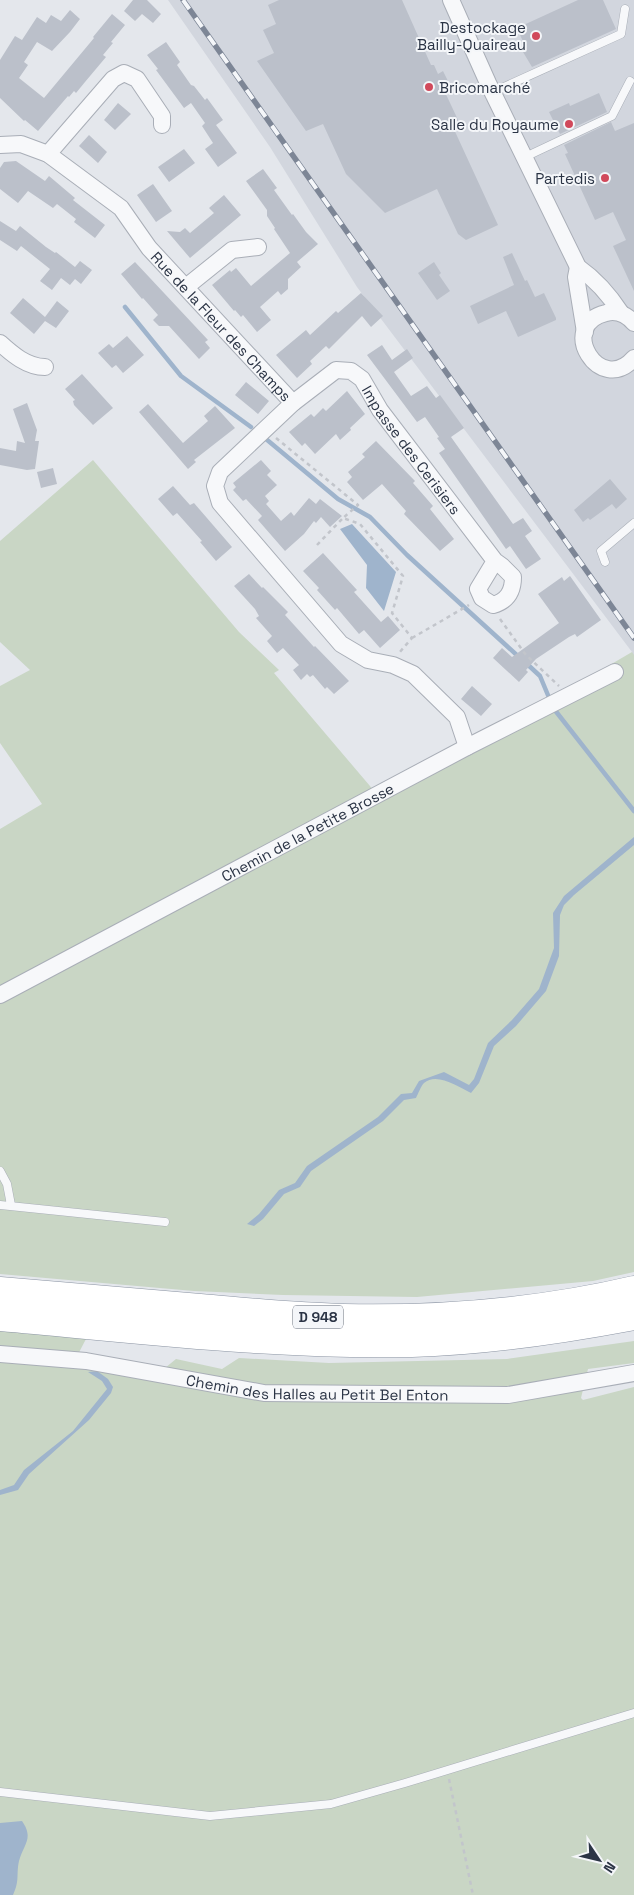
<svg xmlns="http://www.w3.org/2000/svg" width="634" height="1895" font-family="'Space Grotesk',sans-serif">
  <rect width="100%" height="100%" fill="#e4e7ec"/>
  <path fill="#d2d6de" d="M168,0h466v662l-2,-10 -275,-365 -87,-140z"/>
  <path fill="#c9d6c5" d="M93,460l146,172 40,38 -5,3 107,126 251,-147 2,3v617l-41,9 -176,16 -134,-2 -89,-4 -194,-17v-445l42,-25 -42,-61v-57l30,-16 -30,-28v-101z
    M0,1327l86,12 -12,23 80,15 22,-18 46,10 17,-11 90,5 178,-4 127,-18v22l-46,6 -7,29 2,2 51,-13v508h-634z"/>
  <path fill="#9fb4cc" d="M352,524l44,48 -12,39 -18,-23 1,-23 -27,-36z
    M634,837v8l-60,50 -10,10 -4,10 -1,41 -13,35 -30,35 -22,20 -15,37 -8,10c-13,-6 -34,-21 -47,-10 -3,3 -6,11 -8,15l-12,2 -21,21 -72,50 -11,16 -16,7 -21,25 -9,7 -7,-2 12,-10 20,-24 16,-7 12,-17 71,-49 23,-23 11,-1 7,-12 25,-9 25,13 5,-6 14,-36 24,-23 27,-31 15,-41 -1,-35 11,-17z
    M97,1371l11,8 5,8 -2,6 -22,27 -60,54 -11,16 -18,5v-5l14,-5 10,-15 49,-39 34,-42 -5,-8 -14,-9z
    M22,1821c12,17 2,23 -3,40 -3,14 1,19 -6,34h-13v-72z"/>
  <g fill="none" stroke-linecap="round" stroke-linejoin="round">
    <path stroke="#9fb4cc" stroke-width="4.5" d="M125,307l56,69 70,51
      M266,439l72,60 32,18 37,38 113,103
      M526,663l14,13 10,24
      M554,709l80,102"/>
  </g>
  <path fill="#bbc0ca" d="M133,0h14l14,14 -8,9 -11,-9 -7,7 -11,-10z
    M279,0h123l29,65h3l4,9 5,-3 7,14 -7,3 16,34 -7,3 46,100 -32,15 -8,-6 -21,-45 -52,24 -39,-39 -23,-50 -17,7 -49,-70 17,-8 -11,-23 13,-6 -8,-19z
    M578,0h25l13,29 -84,38 -9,-15 2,-6 -8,-18z
    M70,10l10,9 -10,13 -18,19 -15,-9 -13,20 4,3 -9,13 25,20 50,-60 -1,-1 19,-23 13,11 -14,17 2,1 -10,12 3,2 -21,25 -9,11 -2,-2 -5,6 -1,-1 -30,35 -13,-11 -1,1 -24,-23v-38l15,-24 7,4 15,-23 9,6 5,-8 10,6z
    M166,42l14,20 -3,3 14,20 3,1 11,14 2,-2 16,22 -7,5 21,28 -19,14 -13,-18 8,-6 -11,-17 3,-3 -14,-20 -7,5 -28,-38 2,-1 -11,-14z
    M599,93l8,19 -47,22 -11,-22 20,-9 1,3z
    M118,103l13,11 -16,16 -11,-10z
    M611,122l4,9 19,-8v168l-21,-45 13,-6 -13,-28 -18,8 -30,-66 3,-1 -4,-8z
    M89,135l18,17 -9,11 -19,-17z
    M184,149l11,14 -26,19 -11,-15z
    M16,161l29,20 4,-5 26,22 -2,2 32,25 -10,13 -21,-16 2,-3 -19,-15 -4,4 -25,-17 -10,12 -18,-14v-21l4,-6z
    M263,169l14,19 -3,2 18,25 1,-1 13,18 12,12 -21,18 4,5 -13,12v10l-7,6 -3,-4 -18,16 11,13 -14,12 -14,-17 -2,2 -6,-7 -1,1 -22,-26 18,-15 1,2 5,-4 15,18 39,-33 -16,-24 1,-1 -8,-12v-6l-21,-29z
    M153,184l19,27 -16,11 -19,-27z
    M224,195l17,20 -51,43 -23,-27 13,1 5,-4 5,5 24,-20 -5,-5z
    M0,221l16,10 4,-5 26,21 9,6 1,-1 19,15 5,-6 12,9 -11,14 -6,-5 -5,6 -9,-7 -9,12 -12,-9 10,-12 -29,-23 -4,5 -17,-11z
    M512,253l13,28 2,-1 8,17 9,-4 12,25v2l-38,17 -12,-26 -28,13 -8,-18 44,-21 -11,-28z
    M135,262l73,78 -3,2 5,6 -11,11 -30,-33h-10l-6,-6 5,-5 -15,-17 -1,1 -21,-25z
    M434,262l7,11 -2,2 11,16 -13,9 -19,-27z
    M361,293l22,23 -12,11 -9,-11 -33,33 -3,-3 -16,15 2,3 -15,14 -21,-23 30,-25 4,5 26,-24 2,2z
    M23,298l22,19 12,-16 12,10 -13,17 -11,-7 -11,13 -24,-21z
    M127,336l17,19 -21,18 -7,-8 -4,3 -14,-15 11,-9 4,4z
    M382,345l10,15 15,-11 6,9 -19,14 17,24 16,-10 9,12 4,-3 24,33 -13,9 62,87 10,-6 9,13 -7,5 16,23 -15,10 -16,-23 -4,3 -67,-96 6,-4 -8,-11 2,-1 -14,-20 -8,5 -50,-67z
    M82,374l31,34 -20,17 -19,-20 -1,-4 2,-1 -10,-11z
    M246,382l23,19 -11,13 -23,-19z
    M347,391l18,23 -15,14 1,2 -11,10 -4,-6 -21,20 -10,-11 -3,3 -13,-14 22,-18 3,3 9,-9 3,3z
    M27,403l10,27 -2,11h4l-4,28 -8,1 -27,-5v-17l16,3 1,-10 8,2 -12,-34z
    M148,404l35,39 25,-22 -4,-5 11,-10 20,22 -41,32 2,2 -8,7 -49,-57z
    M376,441l39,40 -2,2 20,23 -3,3 24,30 -14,12 -36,-37 2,-3 -24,-27 -19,16 -16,-18 5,-5 -4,-5 17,-15 -3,-3z
    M261,460l10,11 -4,4 10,10 -12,11 4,5 -3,3 15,17 10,-9 3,4 15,-18 7,6 4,-5 22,17 -12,11 -9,-10 -5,6 -2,-2 -10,13 -19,17 -27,-31 4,-4 -16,-17 -3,2 -10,-11 3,-3 -3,-4z
    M53,468l4,16 -16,4 -4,-16z
    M610,479l17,20 -11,10 -4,-5 -22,16 -2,-2 -5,4 -9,-12z
    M173,486l17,19 4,-2 38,44 -16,14 -16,-19 2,-1 -25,-28 -4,3 -15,-17z
    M323,553l34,37 -3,2 27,30 7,-6 12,14 -20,18 -16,-18 -5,4 -22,-26 -2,2 -18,-20 2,-2 -16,-17z
    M249,574l13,14 1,-1 25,25 -3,3 29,32 1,-1 34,35 -15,13 -7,-7 -2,2 -12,-14 -3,2 -3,-3 -6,6 -8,-10 6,-5 -16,-17 -6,5 -10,-12 5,-5 -16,-18 3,-2 -4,-7 -21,-23z
    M570,576l31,44 -24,17 -2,-3 -6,3 -33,22 -10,11 2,2 -9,10 -26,-24 9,-10 10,9 47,-34 -21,-29 24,-17 2,4z
    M472,686l20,18 -11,12 -20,-17z"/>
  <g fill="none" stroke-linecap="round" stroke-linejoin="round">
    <defs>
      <path id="lane" d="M493,92l128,-58 4,-25
        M525,157l87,-41 18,-35
        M605,562l-4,-11 33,-28
        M0,1171l7,13 4,21
        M0,1205l165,17
        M0,1792l210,24 121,-12 74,-21 229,-70"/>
      <g id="street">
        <path d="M451,0l37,83 90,184c17,12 32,29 43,46"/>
        <path id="s1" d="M0,145l21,-1 27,10 73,54 28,40 144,155"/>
        <path d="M48,154l65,-75 11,-6 13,6 25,37v9"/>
        <path d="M578,267l-2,10 9,55"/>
        <path d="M186,287l46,-37 26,-3"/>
        <path d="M634,323c-7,-8 -17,-13 -28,-10 -50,12 -6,84 28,45"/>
        <path d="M0,343c12,11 27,24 45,24"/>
        <path id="s2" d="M467,747l-10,-30 -44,-43 -20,-9 -25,-5 -27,-16 -121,-141 -5,-17 5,-14 73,-69 43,-33 15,1 11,8 18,31 115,151 7,5 11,11c0,15 -6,24 -20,28l-11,-7 -4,-9 17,-28"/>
        <path id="s3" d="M0,995l467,-248 148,-75"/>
        <path id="s4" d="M0,1354l86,7 178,32 244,2 126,-22"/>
      </g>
      <path id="highway" d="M0,1291c67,6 134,12 200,17 48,4 96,9 144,10 97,2 196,-6 290,-28
        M0,1317c137,12 275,29 412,26 75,-2 148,-13 222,-27"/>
    </defs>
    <use href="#lane" stroke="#a9aeb7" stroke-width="9"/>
    <use href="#street" stroke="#a9aeb7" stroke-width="18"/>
    <use href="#highway" stroke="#8b94a3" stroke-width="29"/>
    <path stroke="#c2c5cb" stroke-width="2.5" stroke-dasharray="4 4" stroke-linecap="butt" d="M276,438l82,67 -15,13 17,6 43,52 -11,37 20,25 -13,15
      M317,545l26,-27
      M500,619l26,36 33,31
      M412,638l57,-33
      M449,1779l24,116"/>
    <use href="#lane" stroke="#f7f8fa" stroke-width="8"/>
    <use href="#street" stroke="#f7f8fa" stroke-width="16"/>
    <use href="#highway" stroke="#fff" stroke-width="28"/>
    <defs>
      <path id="rail" d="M183,0l451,638"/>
    </defs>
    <use href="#rail" stroke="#7d8696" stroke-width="5.5"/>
    <use href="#rail" stroke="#f4f6f9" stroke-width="4" stroke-dasharray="11" stroke-linecap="butt"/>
  </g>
  <g fill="#d1495b" stroke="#f4f6f9" stroke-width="2">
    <circle cx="536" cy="36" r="5"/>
    <circle cx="429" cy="87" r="5"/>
    <circle cx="569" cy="124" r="5"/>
    <circle cx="605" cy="178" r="5"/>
  </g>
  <g text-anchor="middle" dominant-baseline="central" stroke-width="4" stroke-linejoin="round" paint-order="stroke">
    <rect fill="#f4f6f9" stroke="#676e7b" stroke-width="1" x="293" y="1305.5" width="50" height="23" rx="4"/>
    <g font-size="14" font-weight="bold" fill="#2b3445">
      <text x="318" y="1317">D 948</text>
    </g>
    <g font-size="15" fill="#2b3445" stroke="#f4f6f9" text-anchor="end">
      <text x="526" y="27">Destockage<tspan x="526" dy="17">Bailly-Quaireau</tspan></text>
      <text x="439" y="87" text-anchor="start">Bricomarché</text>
      <text x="559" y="124">Salle du Royaume</text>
      <text x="595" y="178">Partedis</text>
    </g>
    <g font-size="15" fill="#2b3445" stroke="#f4f6f9">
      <text stroke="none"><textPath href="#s1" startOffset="296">Rue de la Fleur des Champs</textPath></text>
      <text stroke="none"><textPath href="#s2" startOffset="660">Impasse des Cerisiers</textPath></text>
      <text stroke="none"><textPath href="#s3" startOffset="348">Chemin de la Petite Brosse</textPath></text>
      <text stroke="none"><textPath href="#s4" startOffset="320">Chemin des Halles au Petit Bel Enton</textPath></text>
    </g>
  </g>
  <g transform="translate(599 1860) rotate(125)" stroke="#f4f6f9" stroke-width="4" paint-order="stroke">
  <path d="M0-4L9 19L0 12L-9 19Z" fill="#2b3445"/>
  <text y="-8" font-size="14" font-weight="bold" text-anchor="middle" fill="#2b3445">N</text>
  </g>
</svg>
